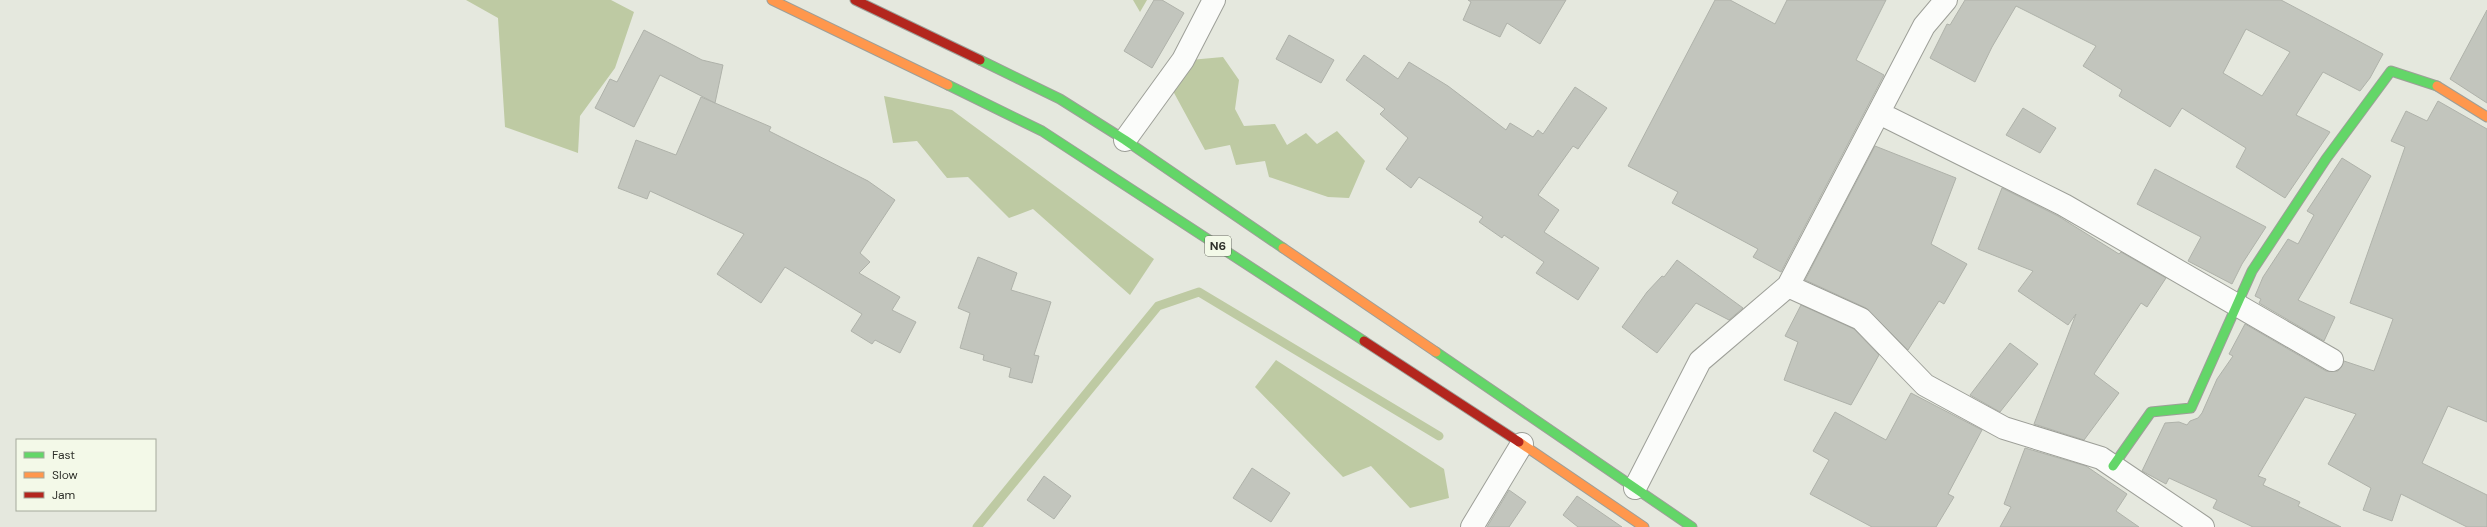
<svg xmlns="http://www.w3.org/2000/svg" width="2487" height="527" font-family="'DM Sans',sans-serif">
  <rect width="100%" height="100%" fill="#e5e8de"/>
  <path fill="#becaa3" d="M466,0h145l23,12 -19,56 -35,48 -2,37 -73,-26 -7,-109z
    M1133,0h14l-7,12z
    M1223,57l16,23 -4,29 9,17 31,-2 12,21 19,-12 11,11 20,-13 28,30 -16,37 -21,-1 -59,-20 -4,-16 -29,4 -6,-20 -25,5 -32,-59 17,-31z
    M884,96l68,14 202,149 -24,36 -97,-86 -24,9 -41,-41 -21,1 -30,-37 -24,2z
    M1276,360l168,109 5,29 -39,10 -39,-42 -28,11 -88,-90z"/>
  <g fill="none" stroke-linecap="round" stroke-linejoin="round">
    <path stroke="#becaa3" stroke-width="9" d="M977,527l181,-221 41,-14 240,144"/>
  </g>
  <path fill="#c2c5bd" stroke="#afb2aa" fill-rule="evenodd" d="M1154,0h8l22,13 -32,55 -28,-17z
    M1468,0h98l-26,44 -33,-21 -7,14 -37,-17 8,-18z
    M1715,0h15l45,24 12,-24h99l-30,60 28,15 -103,197 -28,-15 5,-8 -86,-46 6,-11 -50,-26z
    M1965,0h316l102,54 -13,24 -10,13 -37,-19 -27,43 34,17 -45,66 -49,-31 10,-19 -64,-40 -12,19 -51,-31 3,-6 -39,-24 13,-20 -80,-40 -24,41 -17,35 -45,-24 17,-34 3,1zM2246,29l44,23 -28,44 -39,-23z
    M2487,10v93l-37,-24z
    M644,30l58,30 21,5 -8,38 -55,-28 -26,52 -39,-19 15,-29 7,3z
    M1289,35l45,25 -13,23 -45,-24z
    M1364,55l34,24 11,-17 39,24 58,44 4,-7 23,14 5,-7 5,4 32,-47 32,21 -29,41 -5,-3 -35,49 21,15 -15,22 55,36 -21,32 -42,-27 8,-11 -40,-27 -2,3 -23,-16 4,-5 -64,-40 -8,11 -25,-19 22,-31 -28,-24 5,-5 -39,-29z
    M701,97l70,30 -2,4 99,50 27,19 -35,53 10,9 -11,11 41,24 -8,13 24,12 -16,31 -25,-13 -3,4 -21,-13 11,-17 -77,-47 -24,36 -44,-29 27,-40 -94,-43 -3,8 -29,-11 18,-48 40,15z
    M2438,101l49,28v293l-39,-16 -26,57 65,32v32h-20l-66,-33 -9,27 -29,-11 8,-22 -43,-24 28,-50 -51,-17 -47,79 8,3 -3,6 37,17 -2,4 43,21h-88l-40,-19 4,-8 -48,-22 -3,6 -24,-13 23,-48 14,-1 8,3 3,-4 8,-3 4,-5 15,-34 16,-23 -4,-2 16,-30 81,47h12l6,-10 30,10 19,-52 -43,-16 55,-156 -14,-6 15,-30 21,10z
    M2023,108l33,20 -16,25 -34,-18z
    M1875,146l81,32 -25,66 36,20 -23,40 -5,-3 -31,49 -42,-42 -61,-28z
    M2342,158l29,18 -73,124 37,17 -11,24 -65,-38 2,-4 -6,-3 8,-19 25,-38 10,5 16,-29 -7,-4z
    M2155,169l111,58 -24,37 -10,20 -44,-23 13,-24 -64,-33z
    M2002,188l56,28 61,38 2,-2 45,26 -19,29 -6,-4 -47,71 25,19 -35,47 -50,-16 42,-110 -8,11 -50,-34 15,-20 -55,-22z
    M978,257l39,16 -6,17 40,12 -17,53 5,1 -7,27 -23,-6 2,-9 -28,-8 1,-5 -24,-7 10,-35 -12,-5z
    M1677,260l66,48 -14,12 -33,-17 -39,50 -35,-26 25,-35 15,-16 2,1z
    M1801,305l53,24 25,26 -28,50 -67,-25 14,-38 -13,-6z
    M2010,343l28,21 -38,48 -30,-17z
    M1911,393l71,37 -34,64 6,3 -18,30h-64l-62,-33 19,-34 -16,-9 22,-39 51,28z
    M2025,448l61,18 41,28 -11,17 23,16h-139l11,-20 -7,-3z
    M1252,468l38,25 -19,29 -38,-24z
    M1044,476l27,20 -17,23 -27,-19z
    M1509,490l17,12 -17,25h-22z
    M1577,496l45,31h-44l-15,-12z"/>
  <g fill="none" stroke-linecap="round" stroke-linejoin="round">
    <defs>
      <path id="street" d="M1879,113l185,92 268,155
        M1125,140l58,-80 31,-60
        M1788,286l73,33 64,66 79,43 97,30 102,69
        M1635,488l65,-127 88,-75 136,-260 22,-26
        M1472,527l50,-83"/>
      <path id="fast" d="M980,60l80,39 65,41 158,108
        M948,85l94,46 322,210
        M1436,352l256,175
        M2113,466l38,-54 40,-4 61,-137 74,-112 65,-88 46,15"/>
      <path id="slow" d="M772,0l176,85
        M2437,86l50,31
        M1283,248l153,104
        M1519,442l125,85"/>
      <path id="jam" d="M855,0l125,60
        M1364,341l155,101"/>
    </defs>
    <use href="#street" stroke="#9d9f98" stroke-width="24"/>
    <use href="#fast" stroke="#9d9f98" stroke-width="11"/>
    <use href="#slow" stroke="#9d9f98" stroke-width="11"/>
    <use href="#jam" stroke="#9d9f98" stroke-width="11"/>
    <use href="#street" stroke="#fbfcfa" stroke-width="22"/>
    <use href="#fast" stroke="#63d668" stroke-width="9"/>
    <use href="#slow" stroke="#ff974d" stroke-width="9"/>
    <use href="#jam" stroke="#b3261e" stroke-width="9"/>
  </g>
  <g text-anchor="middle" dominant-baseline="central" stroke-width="4" stroke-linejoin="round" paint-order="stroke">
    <rect fill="#f3f9e8" stroke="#6a6d64" stroke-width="1" x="1205" y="236" width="26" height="20" rx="3"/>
    <g font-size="12" font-weight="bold" fill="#2f312b">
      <text x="1218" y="246">N6</text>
    </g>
  </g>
  <rect x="16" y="439" width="140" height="72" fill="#f3f9e8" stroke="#a5a99c"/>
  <rect x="24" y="452" width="20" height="6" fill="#63d668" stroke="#a5a99c"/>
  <text x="52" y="459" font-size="12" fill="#2f312b">Fast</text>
  <rect x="24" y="472" width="20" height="6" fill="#ff974d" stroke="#a5a99c"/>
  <text x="52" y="479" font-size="12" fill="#2f312b">Slow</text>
  <rect x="24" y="492" width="20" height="6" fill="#b3261e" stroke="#a5a99c"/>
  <text x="52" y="499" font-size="12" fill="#2f312b">Jam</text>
</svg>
